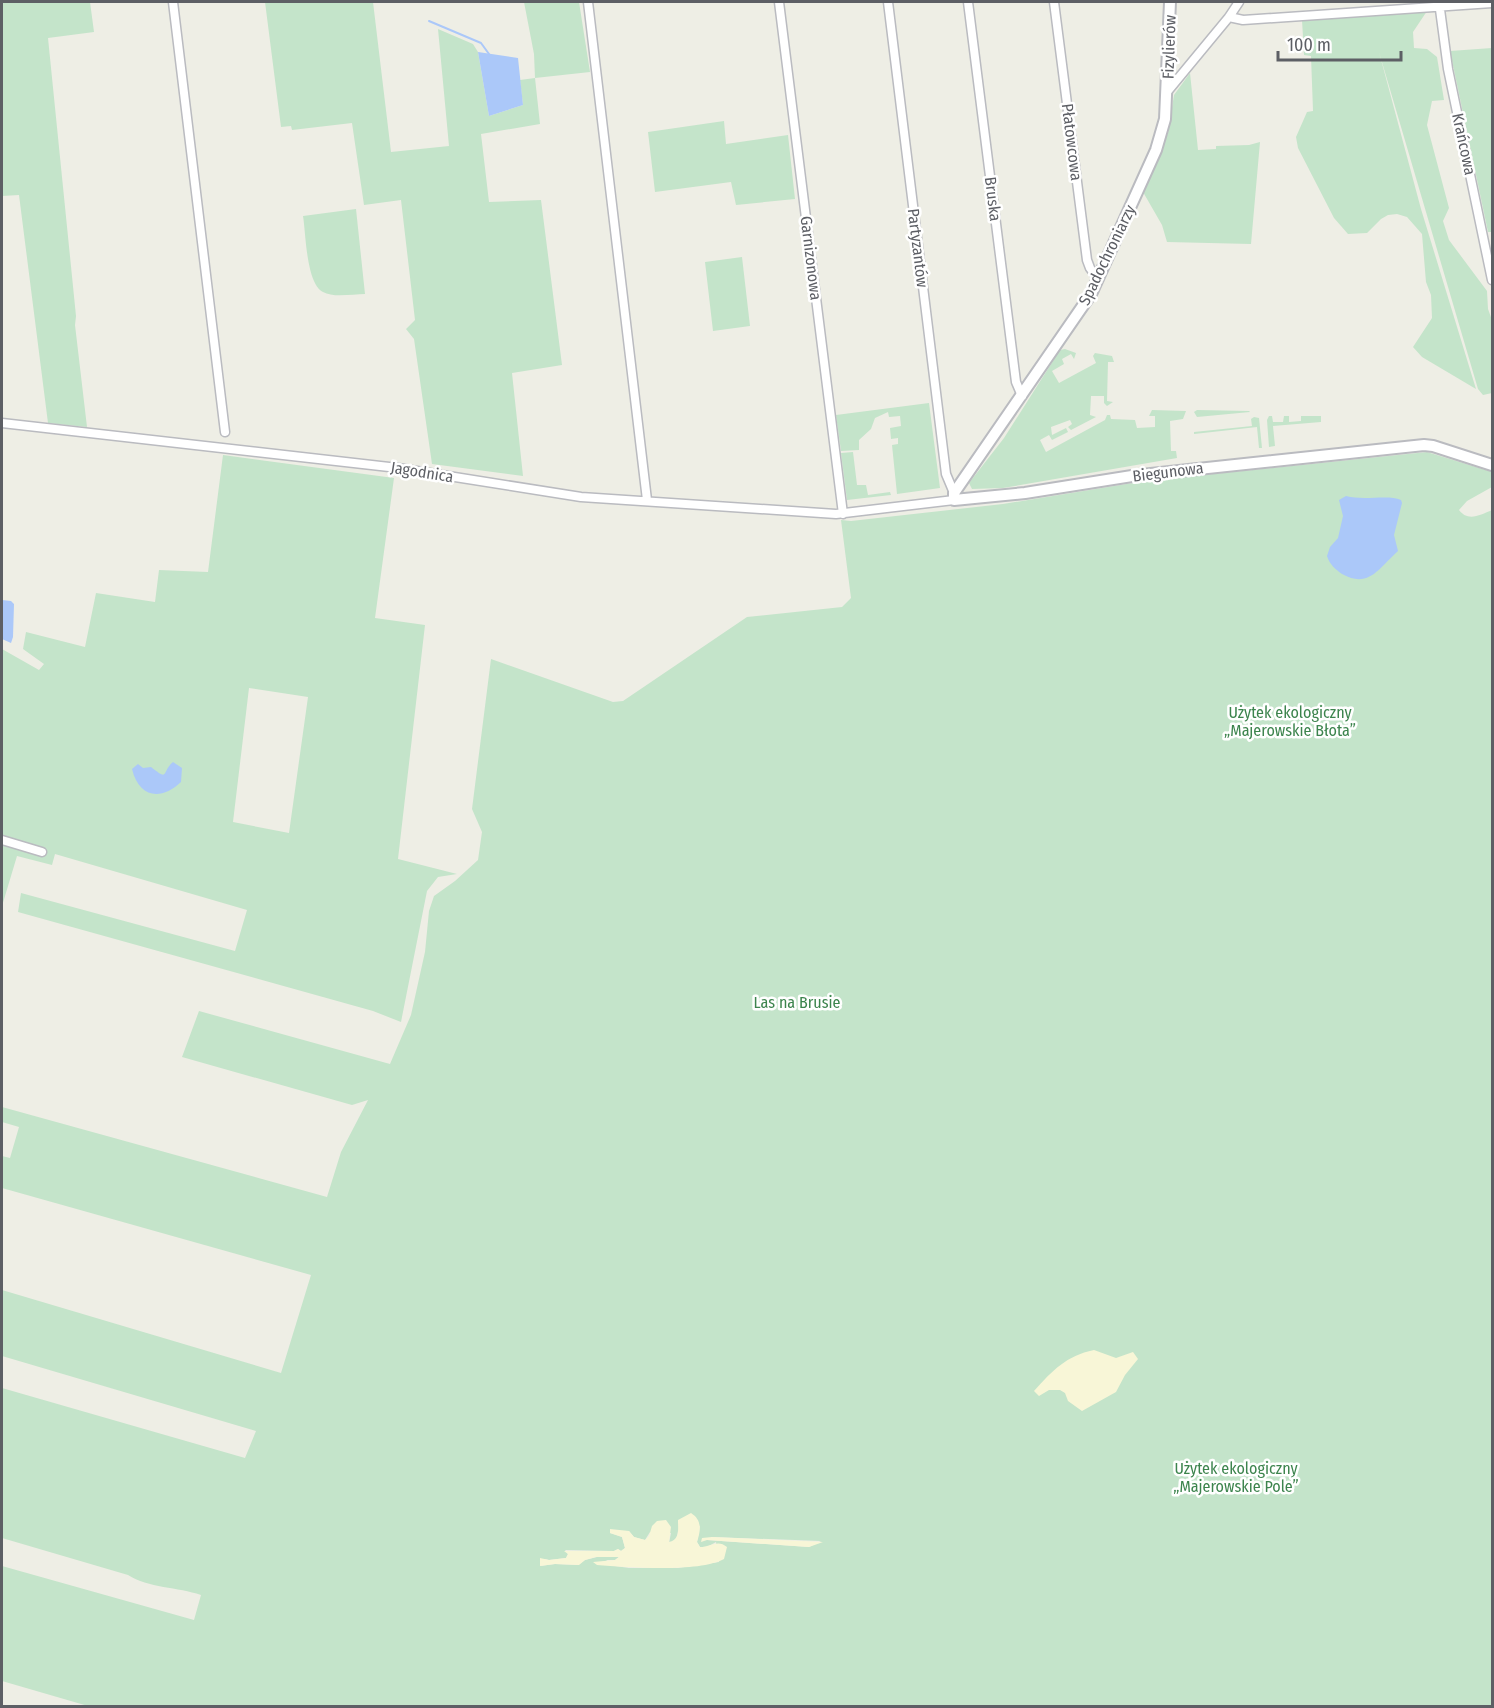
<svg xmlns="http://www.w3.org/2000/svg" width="1494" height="1708" font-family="'Fira Sans Condensed',sans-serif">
  <rect width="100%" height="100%" fill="#eeeee5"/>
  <path fill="#c4e4ca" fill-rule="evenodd" d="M2,2h88l4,30 -46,6 28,278 -1,9 12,102 -39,-4 -29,-228 -17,1z
    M265,2h108l18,150 58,-6 -11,-117 35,15 5,8 11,64 34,-11 -3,-25 15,-2 -1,-24 -10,-52h55l11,70 -55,6 5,46 -59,10 8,68 52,-2 21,165 -50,8 11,103 -91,-12 -18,-125 -8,-10 9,-9 -14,-120 -37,5 -12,-82 -60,7 -1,-4 -10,1z
    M1427,11l-14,21 1,16 13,1 10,8 7,43 -12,1 -5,24 22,83 -6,13 6,19 38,51 1,18 4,11v73l-9,2 -5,-6 -99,-337 42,157 55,180 -54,-32 -9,-10 19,-29 -1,-23 -5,-13 -4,-48 -15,-17 -10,-3 -9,1 -7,4 -14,14 -19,1 -14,-16 -36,-70 -2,-11 11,-25 6,-1 -2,-55 -7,-1 -2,-35z
    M1492,48v184h-4l-38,-181z
    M1190,73l8,77 18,-1v-3l33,-1 11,-3 -9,102 -84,-2 -5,-17 -19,-33 25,-59 6,-38z
    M724,121l2,23 62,-9 7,64 -59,6 -5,-23 -76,10 -7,-60z
    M356,209l9,85c-12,0 -32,4 -42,-2 -17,-9 -17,-58 -20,-76z
    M742,257l8,69 -37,5 -8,-69z
    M1065,349l11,4 -2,6 -3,-5 -9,5 2,5 -12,7 7,12 37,-20 -3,-7 2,-3 17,3 2,6h-6l-1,39 6,1 -6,4 -3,-3v-7h-13l-1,19 6,2 -25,13 -3,-3 4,-3 -2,-4 -19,7 1,8 14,-7 2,4 -16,8 -3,-5 -9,5 6,12 59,-32 2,-5h3l1,4 24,1 2,8 18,-1v-11h-6l3,-6 34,1 -3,8 -13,2 1,30h5l1,7 -174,30 -31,1 -3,-6 35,-45 56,-88z
    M929,403l11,85 -43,6 -5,-49 6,-1v-6l-7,1 -1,-11 11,-2 -1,-10 -11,1 -1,-5 -13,6 -4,11 -12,11v10l-18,1 -5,-36z
    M1197,410l52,1 1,1 -53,5 -3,-5z
    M1269,416h3l1,6h10l1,-6h5v6l12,-1v-5h20v6l-48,4 2,20 -6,1 -2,-27z
    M1254,417l5,1 3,30h-3l-2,-21 -63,7v-2l58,-6 -1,-7z
    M853,452l4,33h9l2,10 22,-3 1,3 -44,5 -6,-47z
    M1427,452l65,20v15l-25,14 -8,9c9,12 21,5 33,0v1196h-1404l-86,-25v-115l192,54 7,-25c-23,-8 -53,-7 -73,-20l-126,-37v-150l243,70 11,-27 -254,-75v-66l279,83 30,-98 -309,-87v-32l8,2 9,-31 -17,-5v-15l325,90 14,-45 27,-52 -16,5 -170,-48 17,-46 191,53 21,-49 14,-63 4,-41 5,-15 21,-15 23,-21 4,-28 -10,-23 19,-150 122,43 10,-1 124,-84 95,-10 9,-9 -10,-78 10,1 152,-17 142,-23zM700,1526l-3,16 3,5h7l9,-5 3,20 -41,6h-49l-14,-2 -9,-6h9l5,-4 -23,1 -12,3 -7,5 -23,-1 -15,2 5,-7 4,1 17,-2 2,-4 -3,-4 49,1 4,-2 3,2 4,-3 -3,-11 -12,-4 19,-2 5,6 11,3 5,-8 21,1 -2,10c6,-2 8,-4 9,-12zM712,1537l109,4 -12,6 -102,-7z
    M223,455l171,23 -19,140 50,7 -27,234 59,15 -19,3 -11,14 -26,131 -28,-11 -355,-99 3,-19 214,58 12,-41 -192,-56 -3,11 -35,-9 -15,50v-257l37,21 5,-6 -21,-15 3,-17 59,15 11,-54 59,9 4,-32 49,2zM249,688l59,9 -19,136 -56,-11z"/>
  <path fill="#f8f6d7" d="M1094,1350l22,8 17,-6 5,7 -13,16 -9,17 -34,19 -14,-10 -3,-8 -5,-3h-11l-10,6 -5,-5c19,-21 32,-35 60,-41z
    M691,1513c11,7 10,17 6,29l3,5c10,0 18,-8 27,0l-3,12c-26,14 -96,8 -127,6l-4,-3 22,-2 4,-3h-23l-11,3 -6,5 -24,-1 -15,2v-8l9,2 17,-2 2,-4 -4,-3h50l4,-2 3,2 4,-3 -3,-11 -12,-4v-4l19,2 5,6 11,3 4,-4 3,-10 5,-5 9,-1 5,7 -2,15c11,-2 9,-12 9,-22z
    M712,1537l111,5 -14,5 -102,-7 -6,2 1,-4z"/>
  <path fill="#abc8f9" d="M478,52l40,6 5,47 -34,11z
    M1346,496c19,5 42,-2 55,4l1,3 -8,32 4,16c-19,17 -29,38 -56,23 -7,-5 -12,-9 -15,-18l3,-9 8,-9 5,-22 -4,-16z
    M2,600l9,1 3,3 -1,33 -2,6 -9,-4z
    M173,762l9,6 -1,14c-20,19 -42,16 -49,-13l6,-5 5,4 8,-1c19,15 10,5 22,-5z"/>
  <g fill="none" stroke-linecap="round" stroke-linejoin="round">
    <path stroke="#abc8f9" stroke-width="2" d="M429,21l52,22 8,11"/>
    <defs>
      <path id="minor" d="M173,2l52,430
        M588,2l59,498
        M779,2l64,512
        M888,2l58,472 8,19
        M968,2l48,380 6,14
        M1054,2l33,258 3,8 8,11
        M1439,2l9,67 44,211
        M1229,17l14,3 249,-17
        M1167,92l62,-75 10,-15
        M2,423l396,45 183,29 255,17 118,-14
        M2,840l40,12"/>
      <path id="tertiary" d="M1170,2l-5,117 -9,31 -65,144 -137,199v7l71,-7 107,-17 292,-31 9,1 59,19"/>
    </defs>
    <use href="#minor" stroke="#babbc0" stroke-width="11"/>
    <use href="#tertiary" stroke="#babbc0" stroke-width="14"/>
    <use href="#minor" stroke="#fff" stroke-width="8"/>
    <use href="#tertiary" stroke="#fff" stroke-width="10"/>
  </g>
  <g text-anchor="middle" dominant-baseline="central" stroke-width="5" stroke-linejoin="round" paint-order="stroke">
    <g font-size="16" fill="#5d5f65" stroke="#fff">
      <text transform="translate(1169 47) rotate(-88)">Fizylierów</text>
      <text transform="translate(1072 142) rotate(83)">Płatowcowa</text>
      <text transform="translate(1464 144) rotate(78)">Krańcowa</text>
      <text transform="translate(993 199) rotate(83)">Bruska</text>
      <text transform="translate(918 248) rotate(83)">Partyzantów</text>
      <text transform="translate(1107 255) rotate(-64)">Spadochroniarzy</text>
      <text transform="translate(811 258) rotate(83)">Garnizonowa</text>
      <text transform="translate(422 472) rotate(9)">Jagodnica</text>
      <text transform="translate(1168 472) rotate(-7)">Biegunowa</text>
    </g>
    <g font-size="16" fill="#3c844d" stroke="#fff">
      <text x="1290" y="712">Użytek ekologiczny<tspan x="1290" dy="18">„Majerowskie Błota”</tspan></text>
      <text x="797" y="1002">Las na Brusie</text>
      <text x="1236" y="1468">Użytek ekologiczny<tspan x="1236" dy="18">„Majerowskie Pole”</tspan></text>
    </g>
  </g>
  <rect width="1494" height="1708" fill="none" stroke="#5d5f65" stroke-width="6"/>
  <path d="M1278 51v9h123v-9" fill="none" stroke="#5d5f65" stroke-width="3"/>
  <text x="1287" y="51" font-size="18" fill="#5d5f65" stroke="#ffffff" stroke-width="4.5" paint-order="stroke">100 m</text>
</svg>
